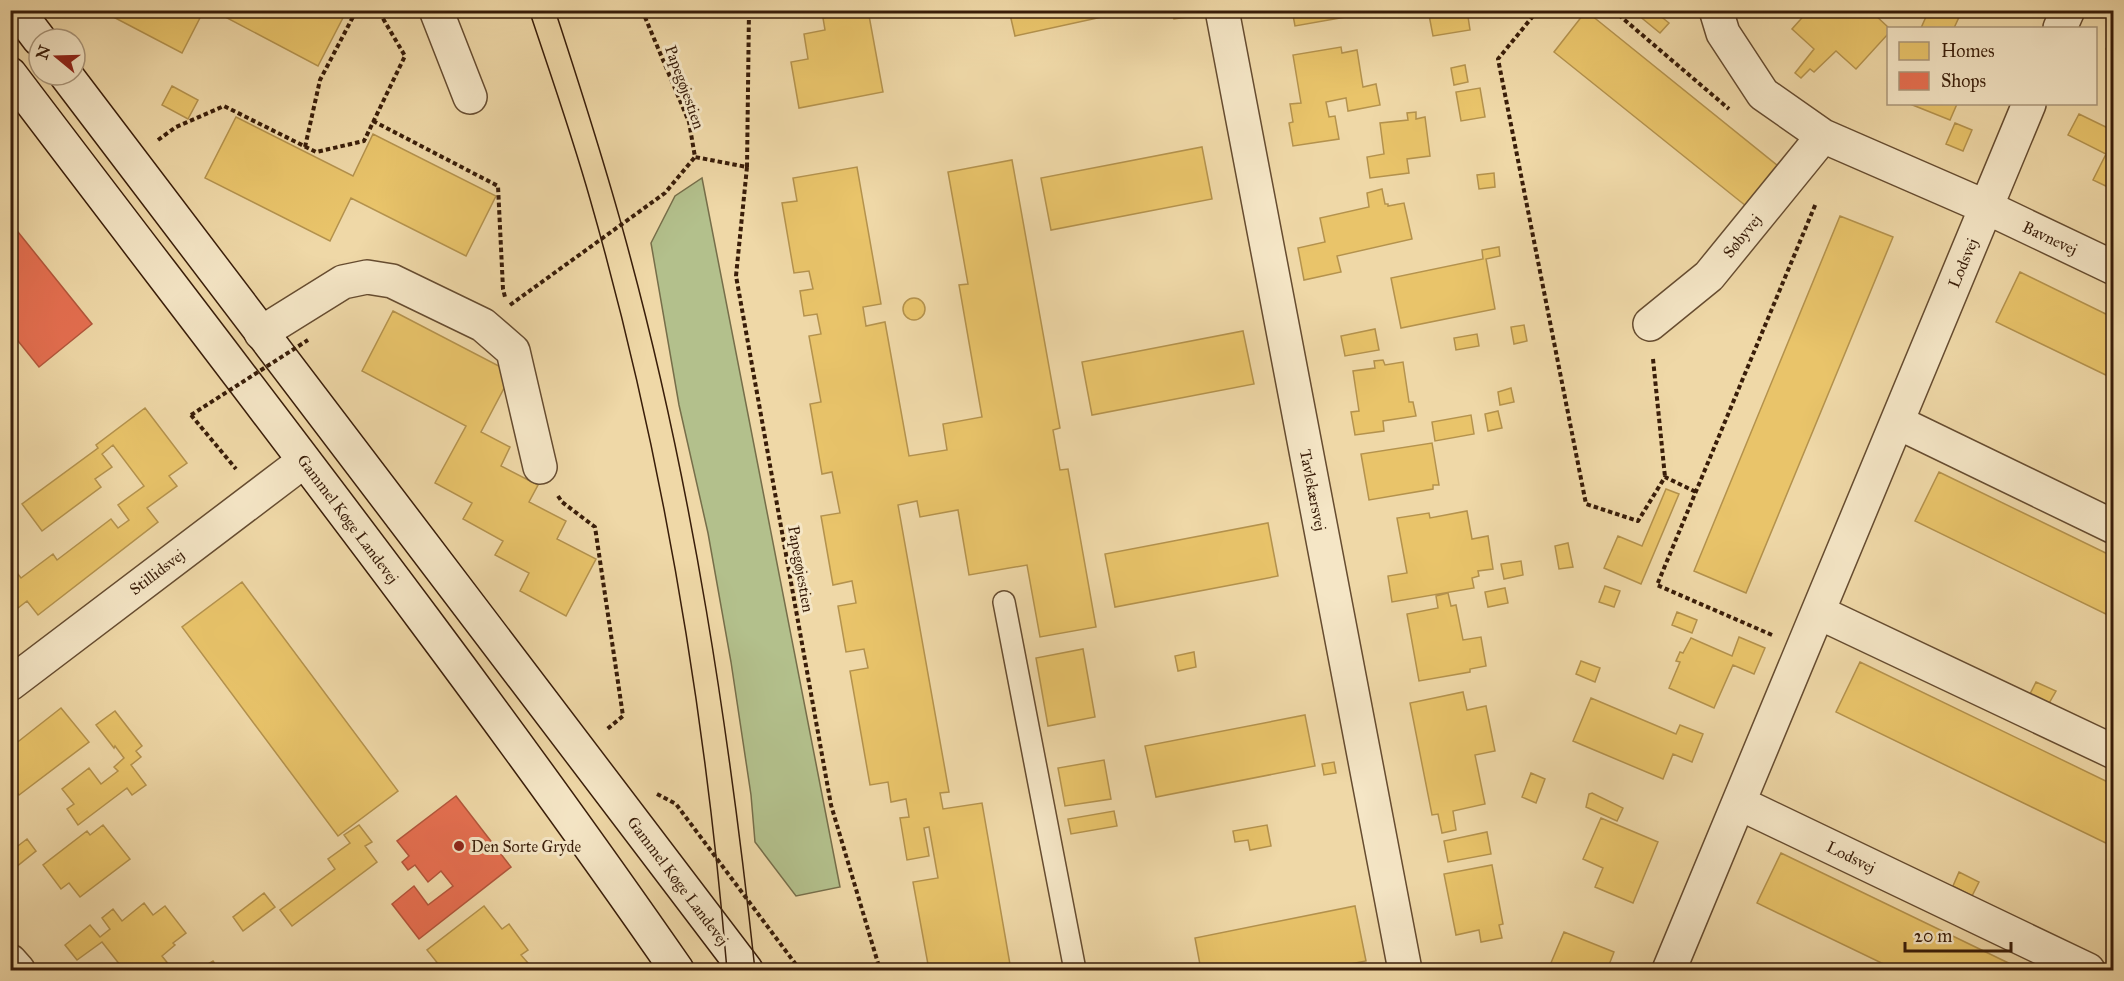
<svg xmlns="http://www.w3.org/2000/svg" width="2124" height="981" font-family="'IM FELL Great Primer',serif">
  <rect width="100%" height="100%" fill="#efd8a7"/>
  <filter id="stains"><feTurbulence type="fractalNoise" baseFrequency=".00333" numOctaves="4"/><feColorMatrix values="0 0 0 0 .2 0 0 0 0 .09 0 0 0 0 .02 0 0 0 .5 -.17"/></filter>
  <radialGradient id="worn" r=".72"><stop offset=".6" stop-color="#630" stop-opacity="0"/><stop offset="1" stop-color="#630" stop-opacity=".3"/></radialGradient>
  <path fill="#b3c08c" stroke="#766e4a" stroke-width="1.5" d="M702,178l138,709 -44,9 -41,-54 -4,-47 -20,-133 -23,-129 -29,-128 -28,-162 24,-47z"/>
  <path fill="#e9c46a" stroke="#b4924d" stroke-width="1.5" d="M100,10h104l-22,43z
    M212,10h135l-29,56z
    M862,10h6l15,82 -84,16 -8,-46 17,-3 -4,-25 21,-4 -2,-12z
    M1009,10h125l-119,26z
    M1173,10h13l1,7 -13,2z
    M1292,10h76v3l-73,13z
    M1452,10h15l3,20 -37,6 -4,-21z
    M1632,10h21l16,13 -9,10z
    M1809,10h68l-3,4 15,14 -1,6 -32,35 -20,-18 -22,21 -4,-3 -9,9 -6,-5 19,-24 -22,-20z
    M1929,10h21l10,5 -6,13h-33z
    M1586,11l197,159 -32,40 -197,-158z
    M2114,33v20l-8,-4z
    M1341,47l1,6 15,-3 6,37 13,-3 4,21 -32,6 -2,-13 -20,4 3,15 6,-1 4,23 -46,7 -4,-23 4,-1 -3,-18 11,-1 -8,-48z
    M1465,65l3,17 -14,3 -3,-17z
    M172,86l26,14 -10,19 -26,-14z
    M1480,88l5,29 -24,4 -5,-29z
    M1910,104h47l-7,16z
    M1416,112v7l9,-2 5,39 -23,3 2,14 -39,5 -3,-21 17,-3 -4,-31 28,-3 -1,-7z
    M2079,114l35,17v59l-21,-10 13,-26 -38,-19z
    M236,117l117,59 20,-42 123,62 -30,60 -115,-58 -21,43 -125,-63z
    M1955,123l17,7 -9,21 -17,-7z
    M1202,147l10,52 -161,31 -10,-52z
    M1012,160l48,268 -7,2 7,40 8,-1 28,158 -56,10 -13,-72 -58,10 -11,-65 -38,7 -3,-16 -19,4 51,287 -9,1 3,16 39,-6 29,167h-82l-16,-88 25,-4 -9,-51 -5,1 5,28 -22,4 -7,-42 9,-1 -3,-18 -15,3 -3,-20 -18,3 -20,-114 18,-3 -4,-19 -18,3 -8,-46 18,-3 -4,-22 -19,4 -12,-69 19,-3 -8,-41 -10,2 -12,-70 11,-2 -12,-66 12,-2 -4,-20 -13,2 -4,-25 13,-2 -4,-18 -15,2 -12,-70 15,-2 -4,-23 64,-11 24,137 -18,3 3,19 19,-4 24,134 38,-6 -4,-26 39,-7 -23,-132 9,-1 -20,-112z
    M1494,173l1,14 -16,2 -2,-14z
    M1382,189l3,15h3v2l16,-3 8,36 -75,17 4,16 -37,8 -6,-32 27,-6 -5,-24 49,-11 -2,-14z
    M1840,216l53,21 -147,356 -52,-22z
    M1499,247l1,9 -14,3 9,50 -94,19 -10,-50 92,-19 -1,-9z
    M2020,272l94,46v61l-118,-57z
    M903 309a11 11 0 1 1 22 0a11 11 0 1 1-22 0Z
    M393,311l119,62 -31,59 29,15 -9,19 37,19 -9,17 37,19 -9,18 39,20 -30,57 -46,-25 9,-18 -34,-18 8,-14 -40,-22 9,-16 -37,-20 31,-57 -104,-55z
    M1524,325l3,16 -13,3 -3,-17z
    M1375,329l4,21 -34,6 -4,-20z
    M1243,331l11,53 -162,31 -10,-53z
    M1477,334l2,12 -23,4 -2,-12z
    M1383,360l2,5 18,-3 6,40h4l3,14 -33,5 1,10 -29,4 -4,-23 8,-1 -6,-40 22,-3 -1,-7z
    M1511,388l3,14 -14,3 -2,-13z
    M145,408l42,55 -18,13 8,10 -30,22 11,14 -120,93 -11,-14 -9,7 -8,-10v-26l4,-3 7,9 32,-24 4,6 54,-41 7,9 11,-8 -11,-15 26,-19 -31,-41 -11,9 10,13 -17,12 6,8 -59,44 -20,-27 76,-56 -2,-3z
    M1498,411l4,17 -14,3 -3,-17z
    M1471,415l3,19 -39,7 -3,-19z
    M1432,443l7,42h-6v4l-64,11 -8,-46z
    M1939,472l175,85v61l-199,-97z
    M1666,489l13,5 -38,90 -37,-16 14,-32 24,10z
    M1467,511l5,28 16,-3 5,33 -15,2 1,5 -7,2 2,10 -82,14 -4,-26 19,-3 -10,-55 32,-5 1,5z
    M1268,523l10,53 -163,31 -10,-53z
    M1568,543l5,24 -14,2 -4,-23z
    M1521,561l2,14 -19,4 -3,-15z
    M242,582l156,209 -60,45 -156,-209z
    M1605,586l15,5 -6,16 -15,-5z
    M1505,588l3,15 -20,4 -3,-15z
    M1448,593l3,13 5,-1 7,35 18,-3 5,29 -16,3v3l-51,9 -12,-67 31,-6 -2,-12z
    M1677,612l20,8 -5,13 -20,-8z
    M1739,637l26,11 -11,26 -21,-9 -19,43 -45,-20 11,-26 -4,-1 4,-9 3,1 8,-15 41,18z
    M1083,649l12,68 -47,9 -12,-68z
    M1194,652l2,15 -18,4 -3,-15z
    M1581,661l19,7 -5,14 -19,-8z
    M1860,662l254,123v62l-278,-135z
    M2036,682l20,9 -8,14 -19,-9z
    M1463,692l4,18 19,-4 9,45 -20,4 10,49 -32,7 3,19 -14,3 -4,-19 -6,1 -22,-112z
    M1591,698l85,36 4,-9 23,9 -11,28 -19,-8 -10,25 -90,-38z
    M61,708l28,34 -70,53 -9,-11v-36z
    M115,711l27,35 -6,5 5,6 -10,8 15,20 -14,10 -5,-7 -49,37 -11,-16 7,-5 -12,-15 27,-21 12,16 17,-13 -4,-4 10,-9 -9,-12 -1,2 -18,-23z
    M1305,715l10,51 -159,31 -11,-51z
    M1104,760l7,39 -46,7 -7,-38z
    M1334,762l2,11 -12,2 -2,-11z
    M1531,773l14,6 -9,24 -14,-6z
    M1592,793l31,15 -6,13 -31,-14 3,-13z
    M1114,811l3,15 -46,8 -3,-15z
    M1601,818l57,24 -25,61 -38,-16 8,-19 -20,-9z
    M103,825l27,34 -50,38 -11,-14 -8,6 -18,-24 44,-34 3,4z
    M359,825l13,17 -7,4 12,16 -85,64 -12,-16 55,-41 -7,-10 22,-16 -6,-8z
    M1267,825l4,21 -21,4 -2,-10 -13,2 -2,-11z
    M1487,832l4,22 -43,8 -4,-21z
    M27,839l9,12 -25,20 -1,-19z
    M1781,853l242,117h-127l-139,-67z
    M1492,865l11,59 -4,1 3,13 -21,4 -2,-12 -23,5 -12,-61z
    M1959,872l20,10 -7,14 -19,-10z
    M264,893l11,14 -32,24 -10,-14z
    M144,903l9,12 12,-9 21,27 -13,10 2,2 -13,11 11,14h-49l-22,-28 -25,18 -12,-15 25,-20 10,12 10,-8 -8,-11 11,-9 9,12z
    M484,906l18,23 7,-5 19,26 -7,5 13,15h-91l-16,-20z
    M1355,906l11,55 -47,9h-118l-6,-32z
    M1564,932l50,20 -7,18h-59z
    M213,961l6,9h-21z"/>
  <path fill="#e76f51" stroke="#b3563b" stroke-width="1.5" d="M10,222l82,102 -53,43 -29,-36z
    M456,796l55,71 -92,72 -27,-35 22,-18 14,19 25,-19 -12,-15 -13,11 -13,-17 -7,5 -6,-8 7,-6 -12,-15z"/>
  <g fill="none" stroke-linecap="round" stroke-linejoin="round">
    <defs>
      <path id="service" d="M1004,602l71,368"/>
      <path id="minor" d="M436,10l34,87
        M1222,10l183,960
        M1716,10l7,23 40,61 60,42 163,71 128,61
        M2060,28l8,-18
        M1650,324l59,-48 114,-140
        M261,333l82,-51 24,-5 25,4 91,44 30,26 27,116
        M1897,422l217,105
        M1818,612l296,140
        M10,684l294,-223
        M1739,803l349,167
        M10,961l8,9
        M1669,970l360,-866"/>
      <path id="secondary" d="M17,10l22,29
        M10,74c225,297 455,590 667,896
        M66,75l680,895"/>
    </defs>
    <use href="#service" stroke="#664c30" stroke-width="24"/>
    <use href="#minor" stroke="#664c30" stroke-width="36"/>
    <use href="#secondary" stroke="#391d09" stroke-width="36"/>
    <path stroke="#391d09" stroke-width="4" stroke-dasharray="4.5 3" stroke-linecap="butt" d="M642,10l47,112 6,35 52,10 -11,109 95,529 49,165
      M1538,10l-40,49 88,445 52,17 27,-44 31,15
      M1613,10l116,99
      M373,121l125,65 5,103 2,8
      M158,140l18,-13 48,-21 92,46 48,-11 41,-85 -27,-46
      M305,147l15,-67 35,-67 5,-3
      M747,167l2,-157
      M510,305l155,-112 30,-36
      M1653,359l12,118
      M191,415l45,54
      M558,496l4,6 33,25 28,189 -17,14
      M1772,635l-115,-50 159,-382
      M657,794l19,10 124,166"/>
    <use href="#service" stroke="#f5e6c6" stroke-width="21"/>
    <use href="#minor" stroke="#f5e6c6" stroke-width="33"/>
    <use href="#secondary" stroke="#f5e6c6" stroke-width="33"/>
    <path stroke="#391d09" stroke-width="1.5" d="M529,10c21,63 43,125 61,189 72,251 115,511 137,771
      M555,10c27,82 53,163 75,246 63,234 99,474 125,714"/>
    <path stroke="#391d09" stroke-width="4" stroke-dasharray="4.5 3" stroke-linecap="butt" d="M191,415l117,-75"/>
  </g>
  <circle fill="#8f2418" stroke="#f5e6c6" stroke-width="2" cx="459" cy="846" r="6"/>
  <g text-anchor="middle" dominant-baseline="central" stroke-width="6" stroke-linejoin="round" paint-order="stroke">
    <g font-size="16" fill="#391d09" stroke="#f5e6c6">
      <text transform="translate(685 87) rotate(70)">Papegøjestien</text>
      <text transform="translate(1742 236) rotate(-51)">Søbyvej</text>
      <text transform="translate(2050 238) rotate(25)">Bavnevej</text>
      <text transform="translate(1963 263) rotate(-67)">Lodsvej</text>
      <text transform="translate(1313 490) rotate(79)">Tavlekærsvej</text>
      <text transform="translate(348 519) rotate(53)">Gammel Køge Landevej</text>
      <text transform="translate(801 569) rotate(80)">Papegøjestien</text>
      <text transform="translate(157 572) rotate(-37)">Stillidsvej</text>
      <text transform="translate(1851 857) rotate(26)">Lodsvej</text>
      <text transform="translate(678 881) rotate(53)">Gammel Køge Landevej</text>
    </g>
    <g font-size="16" fill="#391d09" stroke="#f5e6c6" text-anchor="start">
      <text x="471" y="846">Den Sorte Gryde</text>
    </g>
  </g>
  <rect width="2124" height="981" fill="none" stroke="#efd8a7" stroke-width="36"/>
  <rect x="12" y="12" width="2100" height="957" fill="none" stroke="#391d09" stroke-width="3"/>
  <rect x="18" y="18" width="2088" height="945" fill="none" stroke="#391d09" stroke-width="1.5"/>
  <rect x="1887" y="27" width="210" height="78" fill="#f5e6c6" stroke="#aa967a" stroke-width="1.5"/>
  <rect x="1899" y="42" width="30" height="18" fill="#e9c46a" stroke="#aa967a" stroke-width="1.5"/>
  <text x="1941" y="57" font-size="18" fill="#391d09">Homes</text>
  <rect x="1899" y="72" width="30" height="18" fill="#e76f51" stroke="#aa967a" stroke-width="1.5"/>
  <text x="1941" y="87" font-size="18" fill="#391d09">Shops</text>
  <g transform="translate(57 57) rotate(289)"><circle r="28" fill="#f5e6c6" stroke="#aa967a" stroke-width="1.5"/>
  <path d="M0-4.5L10 22L0 15L-10 22Z" fill="#8f2418"/>
  <text y="-9" font-size="16" font-weight="bold" text-anchor="middle" fill="#391d09">N</text>
  </g>
  <path d="M1905 942v9h106v-9" fill="none" stroke="#391d09" stroke-width="3"/>
  <text x="1914" y="942" font-size="18" fill="#391d09" stroke="#f5e6c6" stroke-width="4.5" paint-order="stroke">20 m</text>
  <rect width="100%" height="100%" filter="url(#stains)"/>
  <rect width="100%" height="100%" fill="url(#worn)"/>
</svg>
